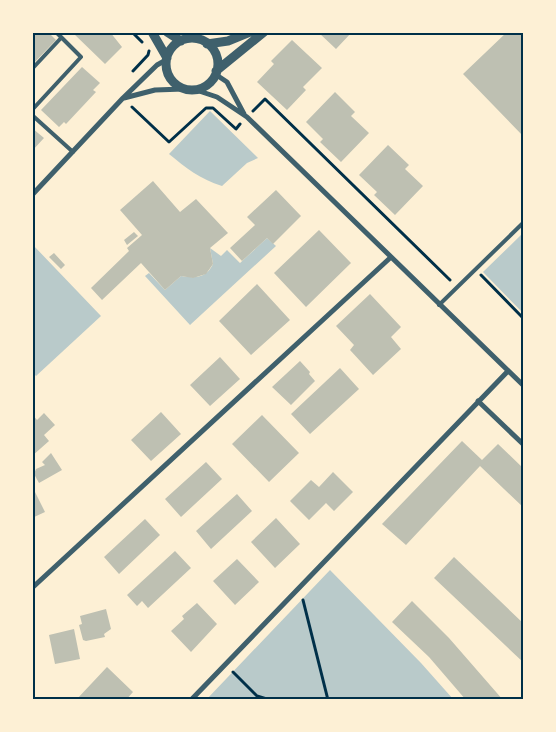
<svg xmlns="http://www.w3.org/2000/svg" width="556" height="732" font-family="'Sofia Sans Condensed',sans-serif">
  <rect width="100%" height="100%" fill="#fdf0d5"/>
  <path fill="#b9caca" d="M210,111l48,47 -11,5 -25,23c-22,-7 -36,-18 -53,-32z
    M523,233v80l-40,-41z
    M267,238l9,8 -86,79 -45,-49 4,-3 16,17 16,-14c13,2 25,3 32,-12l-3,-16 11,8 6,-6 13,13z
    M33,245l68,71 -65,60 -4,-4z
    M330,570l91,93 32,36 -247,1z"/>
  <path fill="#bec0b2" d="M32,32h16l8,8 -24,25z
    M72,32h38l12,15 -17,17z
    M318,32h34l-16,17z
    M507,32h17v105l-61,-63z
    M292,40l30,28 -19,19 3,3 -19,20 -30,-28 17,-18 -3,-3z
    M82,67l18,16 -7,7 3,2 -30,32 -2,-2 -5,5 -18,-17z
    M335,92l20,20 -4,4 18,17 -28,29 -21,-20 3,-3 -17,-17z
    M32,128l12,10 -12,13z
    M388,145l21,20 -4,4 18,17 -28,29 -21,-20 3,-3 -18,-17z
    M153,181l27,31 16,-13 32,34 -18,15 3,16 -7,10 -13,4 -12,-2 -16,14 -24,-27 -39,37 -11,-12 38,-37 -2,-3 15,-13 -22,-25z
    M276,190l25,26 -28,28 -6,-6 -25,23 -12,-13 25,-23 -8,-8z
    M319,230l32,33 -45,44 -32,-34z
    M134,232l4,4 -11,9 -3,-5z
    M54,253l11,12 -4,4 -12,-12z
    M257,284l33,36 -39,35 -32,-34z
    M370,294l31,33 -10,10 10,12 -28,26 -23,-25 4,-5 -18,-19z
    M220,357l20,22 -30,27 -20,-21z
    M300,361l10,11 -1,2 6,7 -24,24 -19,-18z
    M340,368l19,21 -49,45 -19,-20z
    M161,412l20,22 -30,27 -20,-21z
    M44,413l11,12 -11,10 5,6 -17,15v-42l5,6z
    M262,415l37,38 -30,29 -37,-38z
    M462,441l20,19 16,-16 26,25v39l-44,-42 -74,79 -24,-21z
    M51,453l11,17 -23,13 -5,-9 2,-5 9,-4 -3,-3z
    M206,462l16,17 -41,38 -16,-18z
    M333,472l20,20 -19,19 -8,-8 -17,17 -19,-19 21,-21 8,7z
    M32,486l13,26 -13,6z
    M237,494l15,17 -41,38 -15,-18z
    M276,518l24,26 -25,24 -24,-26z
    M145,519l15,16 -41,39 -15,-17z
    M175,551l16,17 -43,40 -6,-7 -5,5 -10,-11z
    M454,557l70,67v39l-90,-85z
    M237,559l22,23 -24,23 -22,-24z
    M412,601l37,37 54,62h-37l-37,-43 -37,-35z
    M197,603l20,21 -26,28 -20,-21 13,-12 -2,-3z
    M106,609l5,20 -7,5 1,3 -19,4 -3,-1 -4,-15 3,-1 -2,-8z
    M74,629l6,30 -25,5 -6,-29z
    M107,667l26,25 -7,8h-50z"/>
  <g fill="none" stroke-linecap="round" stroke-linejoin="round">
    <path stroke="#003049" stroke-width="3" d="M132,32l10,10
      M133,71l15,-16 1,-4
      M132,107l37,35 37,-34h7l23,21 4,-5
      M253,111l12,-12 185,181
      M481,275l43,44
      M303,600l25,100
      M233,672l24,24 13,4"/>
    <path stroke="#3f606c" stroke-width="4" d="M32,69l29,-31
      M32,110l49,-53 -25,-25
      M32,115l41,37
      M439,305l85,-83"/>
    <path stroke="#3f606c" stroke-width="5" d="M215,74l12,8 17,32
      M196,90l21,7 30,20 277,269
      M124,98l31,-8 29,-1
      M32,195l91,-97 34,-33 9,-5
      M478,401l46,44
      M32,588l358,-330
      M191,700l317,-329"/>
    <path stroke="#3f606c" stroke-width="9" d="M152,32l15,26
      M167,32l14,9
      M166 64a26 26 0 1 1 52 0a26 26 0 1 1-52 0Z
      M207,44l21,-3 22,-9
      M216,71l48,-39"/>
  </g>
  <rect width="556" height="732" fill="none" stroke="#fdf0d5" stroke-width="68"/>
  <rect x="34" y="34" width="488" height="664" fill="none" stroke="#003049" stroke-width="2"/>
</svg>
